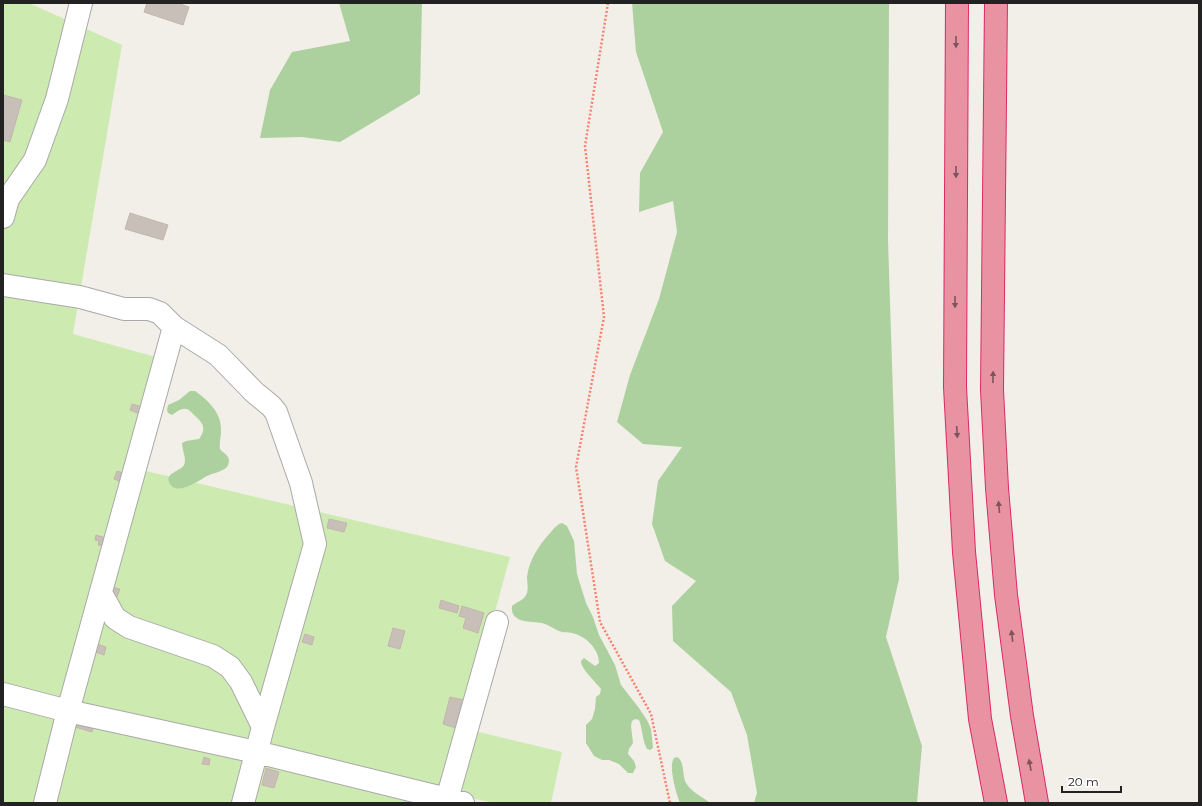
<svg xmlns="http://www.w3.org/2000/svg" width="1202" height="806" font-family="Montserrat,sans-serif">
  <rect width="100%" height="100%" fill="#f2efe9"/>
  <path fill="#cdebb0" d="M3,3h26l93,42 -49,289 101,28 -28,109 364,86 -47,171 99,24 -11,51h-56l-40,-8 -2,8h-450z"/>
  <path fill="#add19e" d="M339,3h83l-2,91 -80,48 -38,-5 -42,1 10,-48 22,-38 58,-11z
    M632,3h257l-1,237 11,339 -13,58 36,109 -5,57h-163l3,-10 -10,-58 -16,-43 -58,-51 -1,-35 24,-25 -31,-20 -13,-37 6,-43 24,-34 -39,-3 -26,-22 13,-47 29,-76 18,-67 -4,-31 -34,11 1,-39 23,-41 -27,-80z
    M190,391h5c13,9 27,22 26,40 0,6 -2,12 -1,18 3,4 9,6 9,12 0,2 -1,4 -2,6 -5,5 -14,6 -20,9 -8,4 -31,22 -38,6 -4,-9 12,-11 15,-17 3,-6 -2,-15 -2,-22l4,-2 13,-2c8,-11 4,-16 -5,-24 -3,-3 -6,-7 -11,-6 -3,0 -8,4 -11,6l-4,-2 -1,-3 1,-5 11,-5z
    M562,523l5,3 7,15 3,33 9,29 7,14 6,18 16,30 6,20 18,23 8,12 4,9 2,19 -3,2 -3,-1c-5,-9 -4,-19 -8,-29l-4,-1 -3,2 -1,5 2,17 -4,6 -1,5 6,7 2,6 -3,6h-5l-9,-9 -10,-4h-7l-8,-4 -8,-13v-18l6,-6 3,-10 1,-12 4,-3 1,-5c-6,-8 -20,-20 -20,-28l3,-3 11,8 4,-3c0,-14 -13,-27 -27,-30 -4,-1 -9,0 -13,-2 -5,-2 -10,-6 -17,-8 -11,-2 -32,1 -30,-17 4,-4 11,-5 14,-11 3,-5 1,-13 1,-18 2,-17 12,-32 23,-44 4,-4 6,-8 12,-10z
    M677,757c8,4 5,19 9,26 5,9 17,14 24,20h-30c-4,-10 -12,-37 -6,-45z"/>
  <path fill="#c7bfb8" stroke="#c4b6ab" d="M147,3h30l12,4 -6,18 -39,-13z
    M3,95l19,5 -12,42 -7,-2z
    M130,213l38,12 -5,15 -38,-11z
    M132,404l10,3 -2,7 -10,-4z
    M117,471l6,2 -4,8 -5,-2z
    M329,519l18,4 -3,9 -17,-4z
    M96,535l10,3 -2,8 -6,-1 1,-4 -4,-1z
    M111,587l9,2 -3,8 -8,-3z
    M441,600l18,6 -2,7 -18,-5z
    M462,606l22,7 -6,20 -15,-5 3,-10 -7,-2z
    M393,628l12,3 -5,18 -12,-3z
    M305,634l9,3 -2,8 -10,-3z
    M97,644l9,3 -2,8 -9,-3z
    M450,697l14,3 -8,28 -13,-4z
    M77,719l17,4 -2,9 -17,-5z
    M204,757l6,2 -1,6 -7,-1z
    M266,768l13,4 -5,16 -12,-3z"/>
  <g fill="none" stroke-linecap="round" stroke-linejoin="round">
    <defs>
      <path id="minor" d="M3,217l5,-18 27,-39 22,-61 24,-96
        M3,285l77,12 44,12h25l11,4 14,14 44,28 36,37 17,14 5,6 25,71 14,61 -52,183 -20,76
        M101,593l14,25 14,9 84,29 17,11 11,15 22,45
        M3,694l65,17 188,41 207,51
        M45,803l23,-92 106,-384
        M446,803l51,-181"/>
      <path id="highway" d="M957,3l-2,384 9,165 16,167 16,84
        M996,3l-4,387 5,98 9,107 16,121 15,87"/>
    </defs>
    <use href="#minor" stroke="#a9a9a9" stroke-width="24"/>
    <use href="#highway" stroke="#dc2a67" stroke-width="24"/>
    <path stroke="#fa8072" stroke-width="2.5" stroke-dasharray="2 2" stroke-linecap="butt" d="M608,3l-23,143 19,171 -28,150 24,155 51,92 19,89"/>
    <use href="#minor" stroke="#fff" stroke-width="22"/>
    <use href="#highway" stroke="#e892a2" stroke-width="22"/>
  </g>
  <defs><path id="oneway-solid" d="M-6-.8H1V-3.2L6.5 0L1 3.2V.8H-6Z"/></defs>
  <g fill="#7b545c">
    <use href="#oneway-solid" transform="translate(956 42) rotate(90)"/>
    <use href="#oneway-solid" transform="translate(956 172) rotate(90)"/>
    <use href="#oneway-solid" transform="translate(955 302) rotate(90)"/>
    <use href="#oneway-solid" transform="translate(993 377) rotate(-89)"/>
    <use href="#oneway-solid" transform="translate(957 432) rotate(87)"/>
    <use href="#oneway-solid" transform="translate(999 507) rotate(-95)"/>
    <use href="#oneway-solid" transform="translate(1012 636) rotate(-97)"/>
    <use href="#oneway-solid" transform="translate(1030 765) rotate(-100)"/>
  </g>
  <rect width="1202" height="806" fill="none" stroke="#222222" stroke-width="8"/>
  <path d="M1062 786v6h59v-6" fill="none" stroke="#222222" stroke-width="2"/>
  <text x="1068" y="786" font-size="12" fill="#222222" stroke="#ffffff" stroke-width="3" paint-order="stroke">20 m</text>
</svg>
